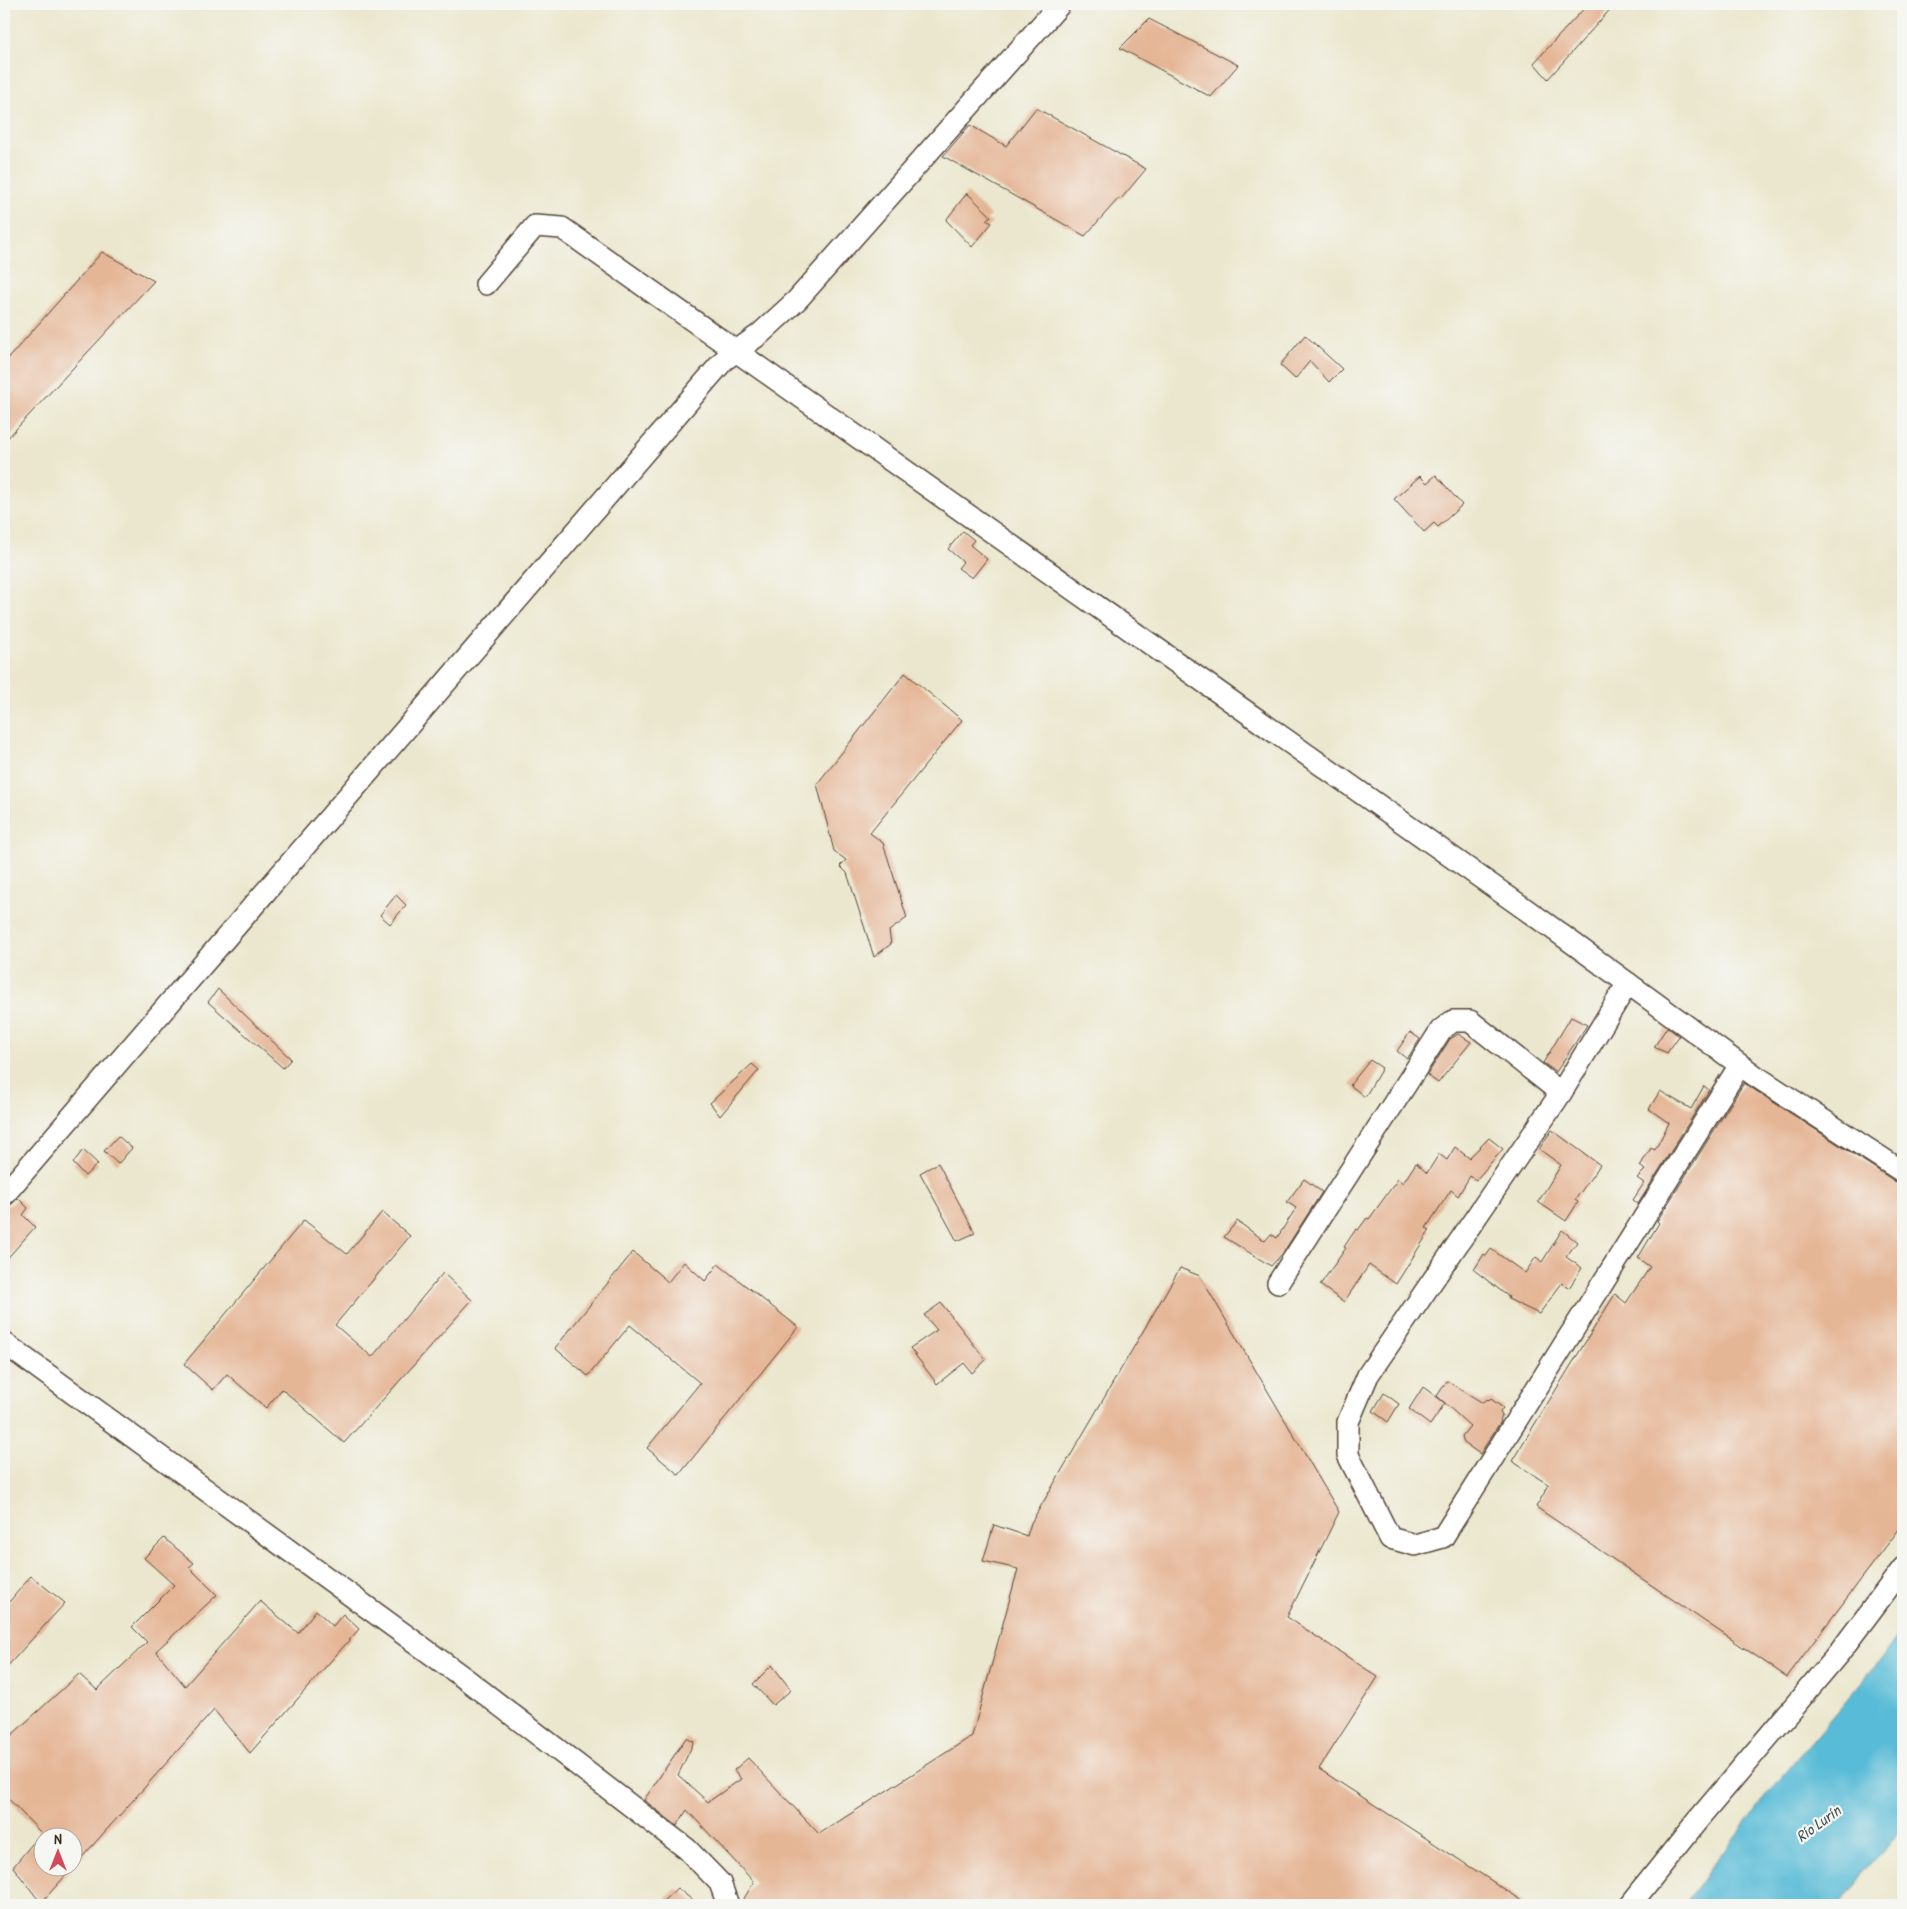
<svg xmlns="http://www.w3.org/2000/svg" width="1907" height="1909" font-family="'Patrick Hand',sans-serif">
  <rect width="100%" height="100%" fill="#f6f6f2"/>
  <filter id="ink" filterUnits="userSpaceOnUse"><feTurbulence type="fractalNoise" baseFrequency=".02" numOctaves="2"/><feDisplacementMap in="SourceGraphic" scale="10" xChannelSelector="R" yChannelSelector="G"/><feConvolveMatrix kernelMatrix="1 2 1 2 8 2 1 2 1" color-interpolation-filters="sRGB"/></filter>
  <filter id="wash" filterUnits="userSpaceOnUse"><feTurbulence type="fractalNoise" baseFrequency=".0096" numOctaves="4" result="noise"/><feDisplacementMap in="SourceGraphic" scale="20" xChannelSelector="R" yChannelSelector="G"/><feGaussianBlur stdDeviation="1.12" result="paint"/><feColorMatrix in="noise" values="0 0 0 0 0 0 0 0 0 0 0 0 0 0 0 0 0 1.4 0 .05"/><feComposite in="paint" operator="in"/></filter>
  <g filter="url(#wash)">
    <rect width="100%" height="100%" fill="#ebe7ce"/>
    <path fill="#58bbd7" stroke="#4a727a" d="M1903,1629v198l-39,45 -23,33h-158l83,-109 104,-123z"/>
    <g id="blocks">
      <path fill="#e5b696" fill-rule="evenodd" d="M1588,4h27l-67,75 -14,-16z
        M1149,19l89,46 -27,32 -91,-49z
        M1036,108l110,61 -25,30 -2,-1 -34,38 -142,-80 27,-31 36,21z
        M967,193l24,23 -5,4 6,3 -20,24 -26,-27z
        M102,252l52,29 -150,161v-79z
        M1305,335l37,34 -13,13 -19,-21 -15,18 -15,-14z
        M1436,475l26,30 -24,22 -4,-4 -10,9 -30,-33 26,-23 7,7z
        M963,531l11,9 -4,5 17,14 -15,19 -14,-10 5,-6 -15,-13z
        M905,673l57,47 -92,113 13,10 24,75 -18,13 2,13 -17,13 -27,-84 -7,-7 6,-6 -12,-9 -17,-67z
        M396,895l10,10 -16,19 -10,-9z
        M218,989l73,70 -8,9 -75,-66z
        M1571,1017l16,8 -31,47 -13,-9z
        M1667,1027l12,9 -12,17 -13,-6z
        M1410,1032l10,7 -13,20 -10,-8z
        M1458,1034l13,8 -33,41 -11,-8 23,-36z
        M1370,1060l12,8 -17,29 -15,-12z
        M752,1064l7,6 -39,46 -10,-13z
        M1744,1083l152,99 7,3v339l-116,153 -251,-170 13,-22 -37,-24 103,-167 11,9 24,-36 -12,-9 21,-35 -2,-2z
        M1704,1086l5,4 -71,114 -5,-4 11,-17 -7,-5 8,-8 -5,-4 11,-18 4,2 14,-27 -20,-14 11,-18 31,18z
        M1552,1130l48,35 -25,35 3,2 -12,19 -28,-19 23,-37 -22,-16z
        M118,1136l14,12 -14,16 -14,-13z
        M1489,1138l14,11 -27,31 -6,-4 -12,20 -7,-6 -25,38 4,2 -34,54 -27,-19 -25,37 -24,-17 26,-37 -2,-1 12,-18 2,1 9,-12 2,1 29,-40 5,4 13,-20 11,10 12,-19 8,6 8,-13 14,11z
        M83,1150l15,14 -13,12 -12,-13z
        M938,1163l37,70 -18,8 -37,-68z
        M1304,1179l18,13 -39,61 -12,13 -47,-29 13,-16 28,20 6,-7 6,4 19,-30 -9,-6z
        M18,1198l10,10 -5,7 12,12 -31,35v-54l9,-5z
        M382,1212l28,24 -75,89 37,32 71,-84 29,27 -128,143 -62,-54 -16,19 -39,-34 -14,16 -29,-26 120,-144 43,34z
        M1562,1230l15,12 -11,15 16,11 -13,20 -7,-5 -23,31 -31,-15 1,-2 -35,-27 10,-16 2,2 5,-7 34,24 11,-16 6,5z
        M633,1252l35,30 16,-20 21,19 13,-17 80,63 -119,148 -32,-27 53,-65 -70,-58 -42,51 -33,-28z
        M1180,1268l20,8 139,236 -52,105 91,60 -59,92 210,136h-789l14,-23 -67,-72 -10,16 -33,-26 42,-62 8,4 -16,33 30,27 33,-23 -7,-9 14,-12 71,76 153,-98 46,-167 -35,-8 11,-36 33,11 4,-13z
        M941,1303l45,57 -14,13 -8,-10 -27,21 -27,-36 27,-18 -13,-15z
        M1447,1381l36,22 4,-4 2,2 2,-2 12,9 -3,4 2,4 -2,4 1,1 -21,33 -16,-11 -2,-7 8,-10 -33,-30z
        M1423,1387l22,16 -15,22 -21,-16z
        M1384,1393l15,11 -11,18 -15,-11z
        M164,1538l30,25 -5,4 28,28 -61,56 29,35 75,-85 38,32 18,-23 17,16 10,-12 16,15 -109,124 -36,-43 -173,193 -28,-36 28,-34 -37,-39v-52l75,-68 18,16 50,-48 -15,-15 42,-42 -30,-27zM42,1834l3,2h27v30h-30z
        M31,1576l34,27 -61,67v-62z
        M772,1665l19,25 -18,15 -20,-21z
        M677,1888l22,17h-40z"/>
    </g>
  </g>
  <g filter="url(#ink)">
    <use href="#blocks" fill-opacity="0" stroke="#554638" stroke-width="1"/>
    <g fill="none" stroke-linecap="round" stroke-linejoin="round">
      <defs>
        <path id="street" d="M486,284l49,-58 27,2 990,700 202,147 149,97
          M1628,983l-67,110 -193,282 -20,47v33l42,83 25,7 28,-8 297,-472
          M4,1195l720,-835 36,-26 37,-34 263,-296
          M1278,1283l163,-253 12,-9h17l91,72
          M4,1343l463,337 220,169 33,34 8,22
          M1630,1905l67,-84 142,-168 64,-85"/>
      </defs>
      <use href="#street" stroke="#554638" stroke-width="24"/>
      <use href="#street" stroke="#fff" stroke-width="21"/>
    </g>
  </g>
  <g text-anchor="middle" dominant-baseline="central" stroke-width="4.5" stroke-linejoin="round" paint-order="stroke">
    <g font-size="16" font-style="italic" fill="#445656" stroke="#f6f6f2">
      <text transform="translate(1818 1823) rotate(-36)">Río Lurín</text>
    </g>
  </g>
  <rect width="1907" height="1909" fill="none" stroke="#f6f6f2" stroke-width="20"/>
  <g transform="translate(58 1852)"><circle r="24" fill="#f6f6f2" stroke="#aba49d"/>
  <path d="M0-4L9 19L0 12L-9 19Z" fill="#d1495b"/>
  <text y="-8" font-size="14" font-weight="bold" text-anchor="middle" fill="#3b2a1e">N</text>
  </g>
</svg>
